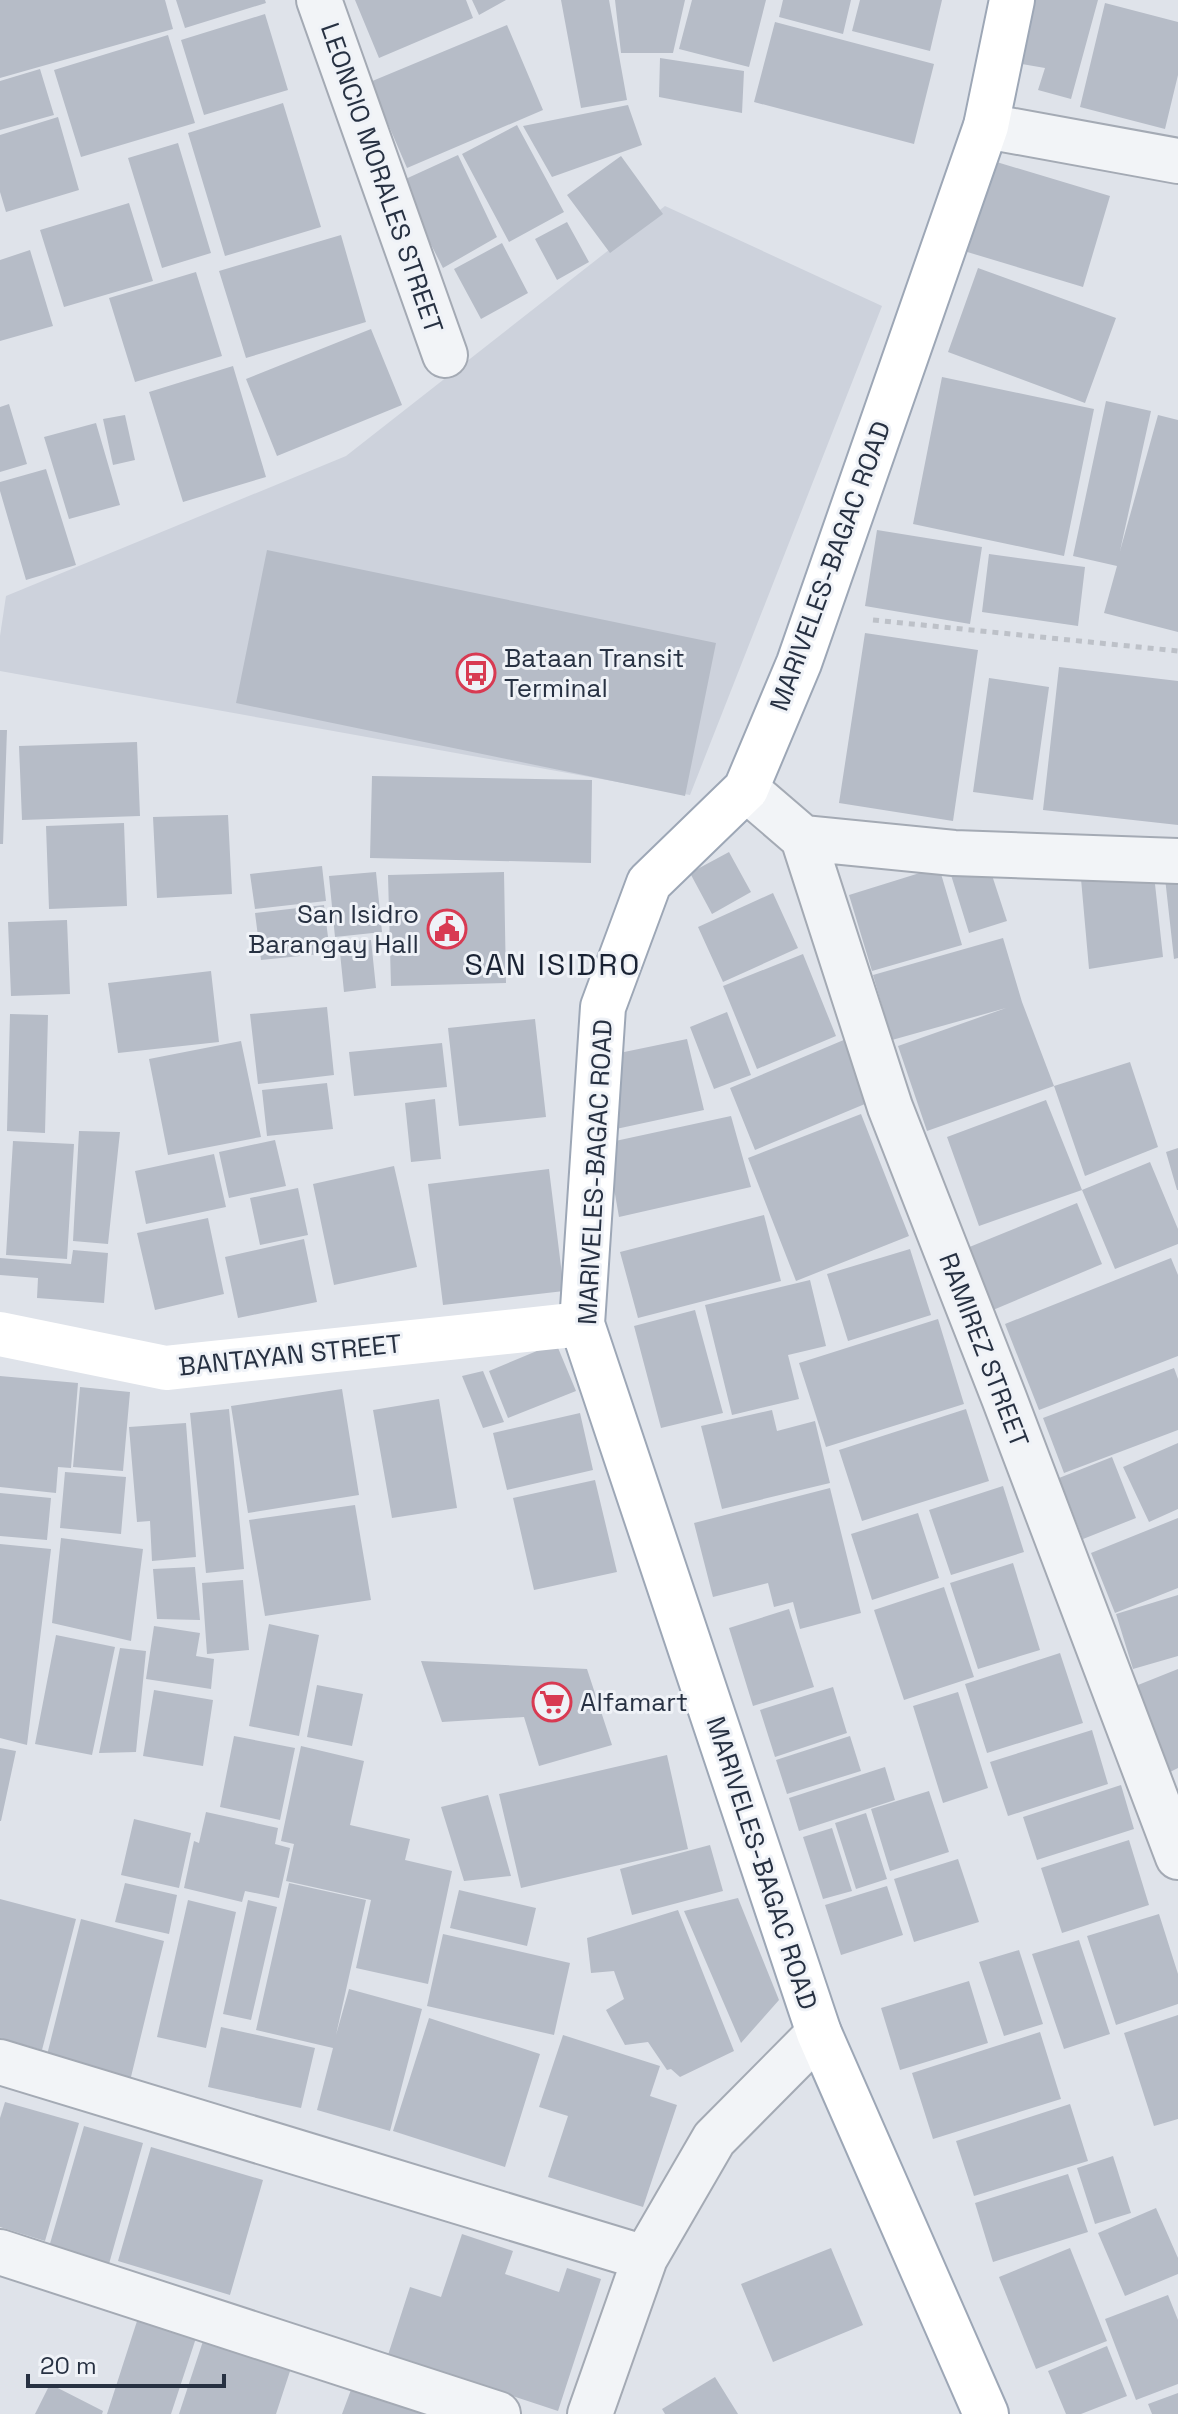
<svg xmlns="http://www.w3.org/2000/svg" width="1178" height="2414" font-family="'Space Grotesk',sans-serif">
  <rect width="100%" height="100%" fill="#dfe3ea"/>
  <path fill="#cdd2dc" d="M665,206l217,100 -192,489 -690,-124v-35l6,-40 340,-140z"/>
  <path fill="#b6bcc7" d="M0,0h165l8,29 -173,49z
    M176,0h89l1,3 -81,25z
    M355,0h111l7,18 -94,40z
    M472,0h34l-27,15z
    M561,0h48l18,100 -46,8z
    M615,0h70l-12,53h-52z
    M692,0h74l-17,67 -70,-18z
    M783,0h68l-8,34 -64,-17z
    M860,0h82l-12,51 -78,-20z
    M1024,0h74l-27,99 -33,-9 7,-22 -34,-6z
    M1105,3l73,19v53l-13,54 -85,-22z
    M265,14l23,76 -84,25 -23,-75z
    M775,22l159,42 -20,80 -160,-42z
    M507,25l36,85 -136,58 -37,-86z
    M168,35l27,88 -114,34 -27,-87z
    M660,58l84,13 -2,42 -83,-16z
    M40,69l14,46 -54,15v-49z
    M283,103l38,124 -96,29 -37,-123z
    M628,105l14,40 -90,32 -29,-51z
    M58,117l21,73 -73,22 -6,-20v-57z
    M517,125l47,87 -55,30 -47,-88z
    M178,143l33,110 -49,15 -34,-110z
    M458,155l39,82 -54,31 -44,-86z
    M621,156l42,58 -53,39 -43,-58z
    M990,160l120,36 -27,91 -119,-36z
    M129,203l24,78 -89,26 -24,-77z
    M567,222l22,40 -32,18 -22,-41z
    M341,235l25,87 -120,36 -27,-87z
    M502,243l26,50 -47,26 -27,-50z
    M30,250l23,76 -53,15v-81z
    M978,268l138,50 -31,85 -137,-51z
    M196,272l26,84 -87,26 -26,-84z
    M371,329l31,76 -125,51 -31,-77z
    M233,366l33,111 -83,25 -34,-110z
    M942,377l152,32 -30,147 -151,-32z
    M1106,401l45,10 -31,140 38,-136 20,5v212l-74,-19 13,-47 -44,-10z
    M9,404l18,60 -27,8v-65z
    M125,415l10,45 -22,5 -10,-46z
    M96,423l24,82 -51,14 -25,-82z
    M46,469l30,96 -50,15 -26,-89v-9z
    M877,530l105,17 -12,77 -105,-18z
    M267,550l449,93 -31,153 -449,-93z
    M989,554l96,13 -7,59 -96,-14z
    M865,633l113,17 -25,171 -114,-18z
    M1059,667l119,14v144l-135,-15z
    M989,678l60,9 -16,113 -60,-8z
    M0,730h7l-4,114h-3z
    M137,742l3,74 -118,4 -3,-74z
    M372,776l220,4 -1,83 -221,-5z
    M228,815l4,79 -75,4 -4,-81z
    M124,823l3,83 -78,3 -3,-83z
    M729,852l22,40 -39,22 -22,-41z
    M988,863l19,58 -38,12 -18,-58z
    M322,866l4,35 -71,8 -5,-35z
    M939,867l23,78 -90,26 -23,-76z
    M376,872l6,60 -47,5 -6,-61z
    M504,872l2,111 -115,3 -3,-111z
    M1154,875l9,82 -74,12 -8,-90z
    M1178,877v81l-4,1 -9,-81z
    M773,893l25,55 -75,34 -25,-55z
    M324,905l6,48 -69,7 -6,-47z
    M67,920l3,74 -59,2 -3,-74z
    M1003,938l19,64 32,84 -127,45 -29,-85 108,-38 -114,32 -19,-65z
    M371,940l5,48 -32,4 -5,-49z
    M803,954l33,82 -79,33 -34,-83z
    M211,971l8,71 -101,11 -10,-70z
    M327,1007l7,68 -76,9 -8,-70z
    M727,1012l24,63 -37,14 -24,-62z
    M10,1014l38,1 -3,118 -38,-2z
    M535,1019l11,98 -87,9 -11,-98z
    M687,1039l17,71 -88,19 -16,-72z
    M846,1039l26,62 -117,49 -25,-62z
    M241,1041l20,96 -93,18 -19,-96z
    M442,1043l5,44 -93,9 -5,-44z
    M1130,1062l28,85 -73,29 -31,-90z
    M327,1083l6,46 -66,7 -5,-46z
    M435,1099l6,60 -30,3 -6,-59z
    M1046,1100l36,90 -103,36 -32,-89z
    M861,1114l48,122 -113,45 -48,-123z
    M731,1116l20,71 -132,30 -13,-74z
    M79,1131l41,1 -12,112 -35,-3z
    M275,1140l11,46 -57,12 -10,-46z
    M13,1141l61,3 -7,115 -61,-4z
    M1178,1148v42h-1l-11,-38z
    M214,1154l12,53 -80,17 -11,-53z
    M1150,1162l28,67v15l-63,25 -33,-79z
    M394,1166l23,101 -83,18 -21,-101z
    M549,1169l15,122 -121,14 -15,-121z
    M298,1188l10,47 -48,10 -10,-47z
    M1077,1203l25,61 -109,46 -26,-62z
    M764,1215l17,66 -143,37 -18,-66z
    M208,1218l16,76 -69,16 -18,-77z
    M304,1239l13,63 -79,16 -13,-61z
    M910,1249l21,66 -83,26 -21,-67z
    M73,1250l35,3 -4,50 -67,-5 1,-20 -38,-3v-17l71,6z
    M1171,1258l7,17v81l-139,54 -34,-86z
    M810,1280l16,66 -38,9 11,44 -67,16 -27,-110z
    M695,1310l28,103 -62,15 -27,-102z
    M938,1319l26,85 -138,43 -27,-84z
    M556,1343l20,48 -68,27 -19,-47z
    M1174,1368l4,11v51l-114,43 -21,-55z
    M483,1371l21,51 -21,6 -21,-52z
    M0,1376l78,7 -7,85 -13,-1 -2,26 -56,-6z
    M80,1387l50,5 -7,79 -50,-4z
    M342,1389l17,106 -111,18 -17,-107z
    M439,1399l18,109 -65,10 -19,-108z
    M229,1409l15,160 -38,4 -16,-160z
    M966,1409l23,72 -127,40 -23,-71z
    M772,1410l5,21 38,-10 15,62 -108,26 -21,-83z
    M580,1413l13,57 -86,20 -14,-57z
    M186,1423l10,134 -44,4 -2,-40 -13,1 -8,-95z
    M1178,1443v66l-29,13 -26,-55z
    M1112,1457l24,61 -53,21 -24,-61z
    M65,1472l61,5 -5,57 -61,-6z
    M595,1480l22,92 -83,18 -21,-92z
    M1003,1486l21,66 -73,23 -22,-65z
    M830,1488l31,125 -61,16 -7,-27 -19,5 -6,-24 -55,14 -19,-74z
    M0,1493l51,5 -4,42 -47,-4z
    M355,1505l16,95 -106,16 -16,-96z
    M918,1513l21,65 -67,22 -21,-66z
    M1178,1518v70l-63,25 -24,-60z
    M61,1538l82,11 -12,92 -79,-18z
    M0,1544l51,5 -24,196 -27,-7z
    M1013,1563l27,87 -62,19 -28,-86z
    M195,1567l5,53 -43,-1 -4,-50z
    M243,1580l6,70 -42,4 -5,-71z
    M944,1587l30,90 -70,23 -30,-90z
    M1178,1595v61l-45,13 -17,-55z
    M789,1609l25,78 -61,19 -24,-78z
    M269,1624l50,11 -20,101 -50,-10z
    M154,1626l46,7 -4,23 18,3 -3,30 -65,-10z
    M56,1635l59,12 -23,108 -57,-11z
    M120,1648l26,3 -10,101 -37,1z
    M1060,1653l23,70 -96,30 -22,-69z
    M421,1661l166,8 25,76 -73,21 -15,-49 -82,5z
    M1178,1669v99l-12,6 -28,-89z
    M317,1685l46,9 -11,52 -45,-9z
    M833,1687l14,46 -72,24 -15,-47z
    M154,1690l59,10 -10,66 -60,-10z
    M958,1692l30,96 -45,15 -30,-97z
    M1092,1730l16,54 -100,32 -18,-54z
    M234,1736l61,12 -15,72 -60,-13z
    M850,1736l11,35 -74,23 -11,-34z
    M301,1746l63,15 -14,64 60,14 -5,21 47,11 -24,113 -72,-16 15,-68 -85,-19 8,-37 -13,-3z
    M0,1748l16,3 -15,70h-1z
    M667,1755l21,94 -167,39 -22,-94z
    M885,1767l10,33 -96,31 -10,-33z
    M1121,1785l13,44 -97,31 -14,-43z
    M929,1791l20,61 -59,19 -19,-62z
    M488,1795l23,81 -47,5 -23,-74z
    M206,1812l72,16 -3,16 15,4 -11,50 -34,-7 -3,11 -58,-14 10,-47 5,2z
    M866,1813l21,66 -31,10 -21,-66z
    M134,1819l57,14 -12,55 -58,-13z
    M832,1828l20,63 -29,8 -20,-62z
    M1129,1840l20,65 -87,28 -21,-65z
    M710,1845l13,46 -91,24 -12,-46z
    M958,1859l21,63 -65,20 -20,-63z
    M125,1883l52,12 -8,39 -54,-12z
    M289,1883l77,17 -30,135 13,-46 73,20 -32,122 -73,-21 16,-62 -77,-18z
    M887,1886l16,49 -62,20 -16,-50z
    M459,1890l77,18 -9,38 -77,-18z
    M738,1898l41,102 -38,43 -57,-132z
    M0,1899l76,20 -34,131 -42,-12z
    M188,1900l48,12 -30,136 -49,-11z
    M248,1900l29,7 -26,113 -28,-6z
    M678,1910l56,141 -54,26 -9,-8 -4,1 -19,-28 -23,3 -19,-35 18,-11 -10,-28 -23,2 -4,-35z
    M1159,1914l19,60v30l-62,21 -29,-89z
    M81,1919l83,22 -34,140 -84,-22z
    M443,1934l127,29 -16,72 -127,-29z
    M1079,1940l31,94 -46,15 -32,-95z
    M1019,1950l24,74 -39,12 -25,-74z
    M969,1981l19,62 -88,27 -19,-62z
    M1178,2015v104l-24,7 -30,-93z
    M429,2018l111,36 -35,113 -112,-36z
    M221,2027l94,21 -14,60 -93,-21z
    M1040,2032l21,67 -128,40 -21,-66z
    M563,2035l97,31 -10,30 27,9 -34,102 -95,-30 20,-61 -29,-9z
    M5,2102l74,21 -34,118 -45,-14v-109z
    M1070,2104l18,57 -114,35 -18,-55z
    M84,2126l59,17 -34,121 -60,-17z
    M151,2147l112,33 -33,115 -112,-34z
    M1113,2156l18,57 -36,11 -18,-56z
    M1068,2174l20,58 -95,30 -18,-59z
    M1156,2208l22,50v16l-53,22 -27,-63z
    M462,2234l51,17 -8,23 54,18 8,-24 34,11 -43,132 -170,-56 22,-68 31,10z
    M831,2248l32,77 -90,37 -32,-78z
    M1070,2248l37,93 -71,28 -37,-92z
    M1168,2295l10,25v64l-42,16 -31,-81z
    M138,2318l58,20 -25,76h-64z
    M205,2335l87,30 -16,49h-97z
    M1107,2346l20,50 -46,18h-15l-18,-43z
    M715,2377l23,37h-73l-3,-5z
    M355,2379l74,28 -3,7h-84z
    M50,2384l53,27 -1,3h-67z
    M1178,2393v21h-26l-4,-10z"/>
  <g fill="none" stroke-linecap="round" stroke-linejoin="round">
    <defs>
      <path id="street" d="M319,0l126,355
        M986,126l192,35
        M746,789l57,49 151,15 224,8
        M803,838l87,269 114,291 174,459
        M0,2062l645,196
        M0,2252l498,162
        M590,2414l55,-156 69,-119 105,-106"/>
      <path id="primary" d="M986,2414l-167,-381 -237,-709 21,-317 46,-124 97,-94 53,-126 187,-537 26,-126"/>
    </defs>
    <use href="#street" stroke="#a4aab4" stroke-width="48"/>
    <use href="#primary" stroke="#9da7b6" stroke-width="48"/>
    <path stroke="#bdc1c8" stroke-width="5" stroke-dasharray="6 6" stroke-linecap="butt" d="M873,620l305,31"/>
    <use href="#street" stroke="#f2f4f7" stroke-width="44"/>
    <path stroke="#fff" stroke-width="44" d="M0,1334l166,34 416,-44"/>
    <use href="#primary" stroke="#fff" stroke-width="44"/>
  </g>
  <defs>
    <symbol id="bus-ring" viewBox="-11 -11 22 22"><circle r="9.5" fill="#eff2f7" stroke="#d83a52" stroke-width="1.5"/><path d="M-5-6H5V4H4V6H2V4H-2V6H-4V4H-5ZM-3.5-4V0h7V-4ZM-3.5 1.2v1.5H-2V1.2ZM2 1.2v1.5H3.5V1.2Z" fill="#d83a52"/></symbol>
    <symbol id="civic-ring" viewBox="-11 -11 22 22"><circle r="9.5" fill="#eff2f7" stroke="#d83a52" stroke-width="1.5"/><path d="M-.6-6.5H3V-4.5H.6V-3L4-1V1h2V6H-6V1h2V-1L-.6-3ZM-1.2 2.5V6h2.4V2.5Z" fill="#d83a52"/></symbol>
    <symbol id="supermarket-ring" viewBox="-11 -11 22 22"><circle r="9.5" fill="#eff2f7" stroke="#d83a52" stroke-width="1.5"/><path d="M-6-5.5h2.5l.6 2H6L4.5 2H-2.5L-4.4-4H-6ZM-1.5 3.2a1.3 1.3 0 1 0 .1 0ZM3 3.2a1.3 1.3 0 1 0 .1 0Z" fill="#d83a52"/></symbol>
  </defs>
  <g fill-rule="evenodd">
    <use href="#bus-ring" x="454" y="651" width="44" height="44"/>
    <use href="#civic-ring" x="425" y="907" width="44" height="44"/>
    <use href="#supermarket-ring" x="530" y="1680" width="44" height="44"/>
  </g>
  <g text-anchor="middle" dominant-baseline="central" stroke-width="6" stroke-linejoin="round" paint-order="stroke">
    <g font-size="26" fill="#273142" stroke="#eff2f7">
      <text transform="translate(382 178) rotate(71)">LEONCIO MORALES STREET</text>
      <text transform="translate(830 566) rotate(-70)">MARIVELES-BAGAC ROAD</text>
      <text transform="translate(595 1172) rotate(-87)">MARIVELES-BAGAC ROAD</text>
      <text transform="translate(984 1350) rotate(69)">RAMIREZ STREET</text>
      <text transform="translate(290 1355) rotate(-6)">BANTAYAN STREET</text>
      <text transform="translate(762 1863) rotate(72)">MARIVELES-BAGAC ROAD</text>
    </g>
    <g font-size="26" fill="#273142" stroke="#eff2f7" text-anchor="start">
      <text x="504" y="658">Bataan Transit<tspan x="504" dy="30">Terminal</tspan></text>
      <text x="419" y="914" text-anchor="end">San Isidro<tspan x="419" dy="30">Barangay Hall</tspan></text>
      <text x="580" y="1702">Alfamart</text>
    </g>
    <g font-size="30" letter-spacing="2" fill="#192233" stroke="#eff2f7">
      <text x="553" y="964">SAN ISIDRO</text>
    </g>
  </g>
  <path d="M28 2374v12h196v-12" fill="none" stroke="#273142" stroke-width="4"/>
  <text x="40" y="2374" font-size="24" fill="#273142" stroke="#eff2f7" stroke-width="6" paint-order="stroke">20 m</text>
</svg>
